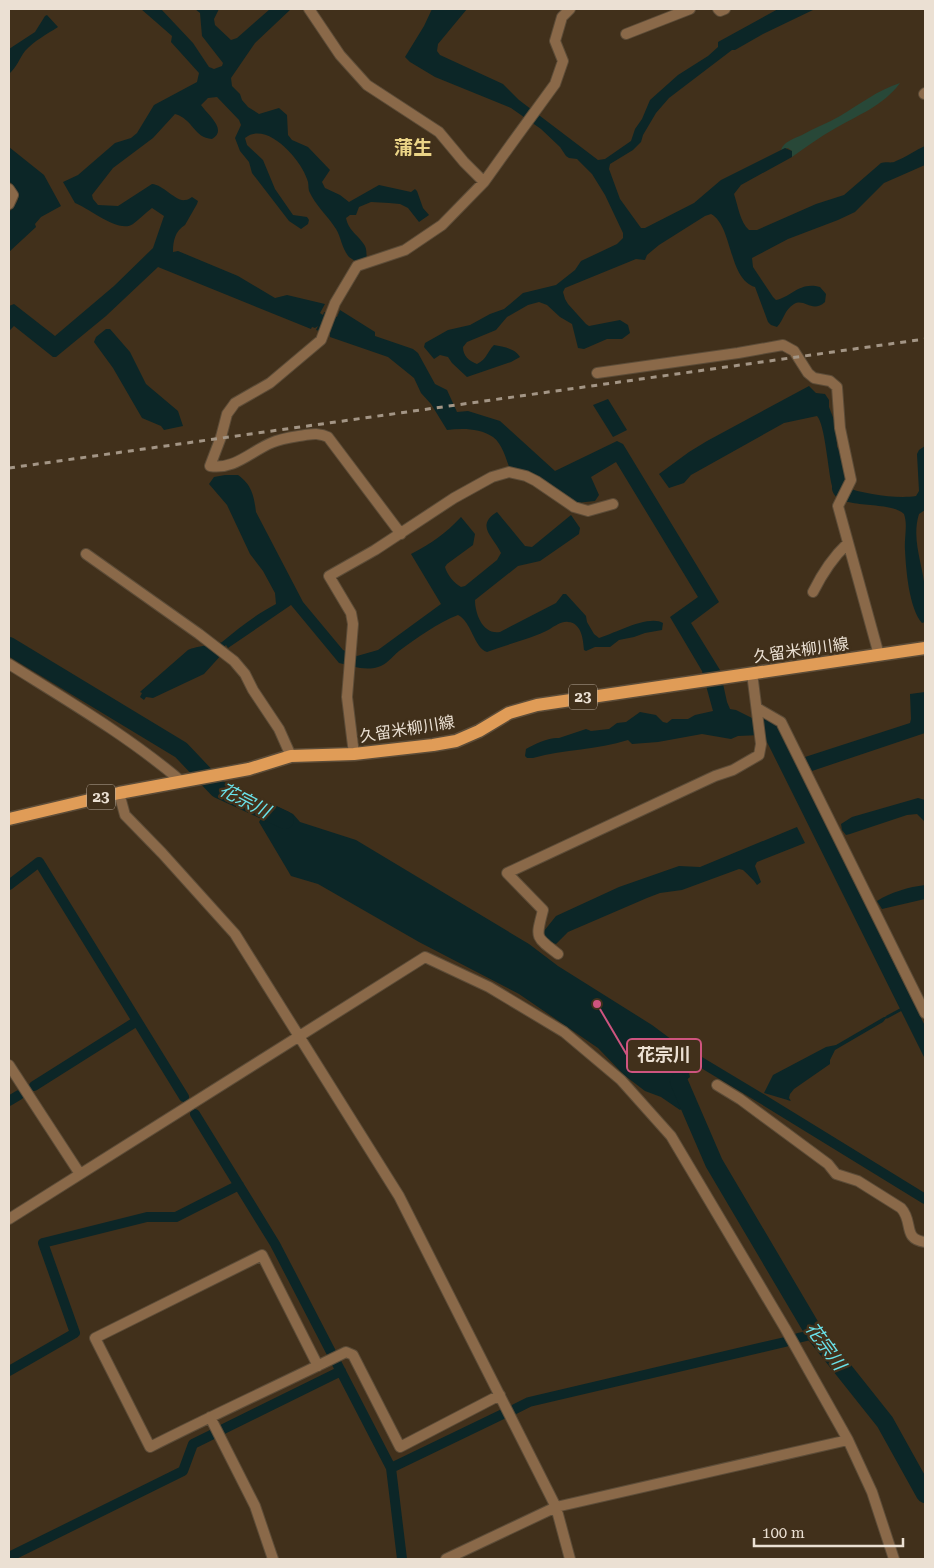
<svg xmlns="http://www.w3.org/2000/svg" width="934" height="1568" font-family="'Roboto Serif','Noto Sans JP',serif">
  <rect width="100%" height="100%" fill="#41301b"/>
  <path fill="#284838" d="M900,83c-17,23 -42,32 -66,46 -14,8 -28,18 -42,28v-6l-4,-3 -7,2c2,-8 14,-12 21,-15 12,-7 26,-12 38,-19 20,-12 38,-26 60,-33z"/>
  <path fill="#0c2627" d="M141,9h20l32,34 16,24 5,2 8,-3 1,-3 -21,-27 -2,-23 -5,-4h24l-5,10 1,6 16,15 6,-2 33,-29h21l-36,34 -24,35 1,8 8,8 2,6 6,7 11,7 20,-6 8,7 1,20 4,5 16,7 22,23 -8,12 3,6 15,7 9,7 30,-17 32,7 4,-3 2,2 6,17 6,7 -10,7 -11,-14 -8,-4 -11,-1 -18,-1 -12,5 -3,8h-6l-4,3c3,14 12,16 19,28 2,4 1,8 2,12l-9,5c-3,-2 -6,-4 -9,-6 -7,-8 -8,-20 -13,-28 -8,-13 -21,-24 -27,-38 -1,-4 0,-8 -2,-12 -6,-19 -40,-59 -62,-41l2,7 16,15 12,29 18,26 14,2 2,3 -1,4 -7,5 -12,-8 -37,-48 -3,-11 -9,-11 -5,-13 6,-13 -2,-5 -22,-23 -9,1 -7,7c7,10 27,25 11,34 -18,-1 -19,-20 -37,-25l-22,24 -40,30 -21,27 1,4 5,6 20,1 34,-22c12,1 24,18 33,16 3,0 5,-2 7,-3l6,4 -1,3 -12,21c-10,6 -12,16 -12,27l5,-1 60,25 37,22 12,-3 38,9 -5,9 3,2 1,-3 13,5 3,-7 35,22v4l38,13 5,4 17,31 12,6 10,22 11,-1 32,10 55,50 62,-30 6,3 96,158 -28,21 29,47 7,32 3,7 6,1 16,8 9,-1 15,7 149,302v33l-159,-319 -5,-5 -23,1 -7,3 -29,-5 -44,8 -26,2 -4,-4c-31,10 -63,9 -95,18h-6l-2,-2 1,-7c8,-5 24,-12 33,-11l27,-9 5,2 18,-2 8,-6 9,-1 14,-10 16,3 7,7 4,1 5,-4h16l7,-4 18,-4 -11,-40 -32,-54 28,-20 -82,-135 -25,15 8,18 -4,6 -19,2c-20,-14 -40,-31 -66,-34 -4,-10 -8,-26 -17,-32 -13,-9 -31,-9 -46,-7l-16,-26 -10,-11 -7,-15 -26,-21 -58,-20v-3l-14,-4 2,-4 -3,2 -3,-1 -1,2 -153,-62 -52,49 -50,41h-3l-39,-31 -5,5v-25l5,-2 41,32 59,-50 39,-38 11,-32 -12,-8c-7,5 -12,11 -19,16 -14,10 -44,-16 -58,-21l-12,-21 15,-7 37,-32 16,-5 6,-5 17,-28 43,-23 2,-9 -28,-31 1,-6z
    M432,9h35l-29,35 -1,7 3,4 63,29 16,16 79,60 7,-1 26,-18 4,-12 7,-10 8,-19 28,-25 30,-19 10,-9v-5l60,-33h37l-52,25 -28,16h-3l-63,48 -13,15 -13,22 -2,7 -8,8 -23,14 -1,5 11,30 21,29h4l49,-25 27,-23 64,-32 7,3v6l-51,28 -7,9c4,12 6,28 15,36h8l59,-26 28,-9 37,-32c6,-2 10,1 15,-2 11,-4 19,-11 29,-15v19l-41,18 -29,29 -17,8 -50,19 -36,19 1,9 20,30 3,3c15,-3 24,-19 44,-13l6,7 -1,8c-13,12 -20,-4 -31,2 -10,6 -10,16 -17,23l-6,-2 -3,-3 -13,-35c-27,-8 -22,-61 -44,-73l-6,2 -46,29 -12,10 -2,5 -9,-1 -71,29 -2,4 2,7 3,5 18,20 3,2 31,-6 8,5 2,8 -8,6h-15l-23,10 -6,-1 -6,-24 -12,-7 -13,-12 -8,-3 -11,3 -21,12 -11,13 -29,12 -4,5c0,9 6,14 14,17 10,-5 10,-12 17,-19 9,2 21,3 26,12l-9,5 -44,15 -15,-14 -4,-6 -8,-2 -6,4 -10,-12 1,-4 23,-13 22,-5 20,-11 14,-5 19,-16 33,-8 19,-15 6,-9 36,-17 6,-6v-5l-18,-38 -13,-21 -15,-15 -8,-1 -3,-2 -6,-9 -19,-18 -30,-21 -76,-31 -25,-15 -5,-5 19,-31z
    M47,15l11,12c-11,7 -24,14 -33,24 -6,8 -8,16 -16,23v-25l26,-17 10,-16z
    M9,147l35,28 17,31 -20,11 -6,7 1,3 -27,25v-40c12,-13 13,-18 0,-31z
    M106,329h4l20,23 16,32 32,27 5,15 -19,4 -3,-4 -19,-8 -29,-50 -19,-26 2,-5z
    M809,386l7,7 9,1 4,6v7l7,18 1,22 5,7 4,22 -1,11c18,7 52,12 71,9l3,-5 -2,-37 2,-4 6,-4v64l-6,4c-8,26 4,50 6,76 1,10 0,21 0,32l-3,1c-13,-15 -16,-53 -17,-73 -1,-12 3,-25 -1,-36 -15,-15 -74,-2 -72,-28 -4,-15 -7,-62 -15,-70l-33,7 -93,52 -7,8 -15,5 -10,-14 30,-22 18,-11z
    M608,399l19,31 -14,7 -20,-32z
    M225,475h13c14,10 16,21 18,37l47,90 40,48 14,6 21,-6 63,-46 -30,-50c21,-11 34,-20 50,-37l14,17 -2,11 -26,19 -2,3c2,8 10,17 16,20l4,-1 32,-26 4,-7c-8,-17 -26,-27 -4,-41l28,34 7,1 39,-32 9,13 -1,6 -39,27 -22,5 -43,34c0,14 8,35 25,32l56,-29 7,-9h3l20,22 1,6 7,12 5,4c14,-4 50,-24 64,-15l-1,7 -17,3 -11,4 -15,3 -9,7h-15l-9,4 -2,-1c-1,-10 -2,-27 -16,-28 -6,-1 -13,4 -18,7 -19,10 -42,15 -63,23 -13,-4 -15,-30 -29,-37 -21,8 -41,23 -59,36 -7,6 -13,14 -21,16 -13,4 -27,-1 -39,-4l-48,-58 -63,43 -2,-3 -5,4 2,4 -19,21 -51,24 -7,-1 -2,3 -4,-3 2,-4 -2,-1 1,-1 47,-41c8,-4 31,-6 34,-8 17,-14 33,-27 54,-38l-1,-11 -12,-22 -13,-17 -23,-49 -18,-21 5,-7z
    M925,692v41l-113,38 -7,-14 105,-34 1,-4 -1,-25z
    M918,798l7,2v22l-8,-8 -10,1 -57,19 -4,1 -4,-5 -1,-6 11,-7z
    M270,803l23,11 7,8 56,18 173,104 29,22 94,59 31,23 7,29 -6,5 8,18 -12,10 -19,-13 -16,-6 -21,-16 -26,-27 -79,-54 -100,-52 -101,-58 -27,-8 -32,-54z
    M797,827l8,16 -48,19 -2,4 6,16 -4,3c-4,-6 -9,-10 -14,-15l-4,-1 -57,21 -22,3 -13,5 -79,34 -12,12c-7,-2 -12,-6 -12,-13l12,-15 63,-29 60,-21 21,1z
    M925,885v14l-43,10 -5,-8c14,-9 32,-14 48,-16z
    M884,1017h3l-4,5 -48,28 -5,10v4l-36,25 -4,5 -1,4 2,3 -27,-8 9,-18 53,-28 10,-2z"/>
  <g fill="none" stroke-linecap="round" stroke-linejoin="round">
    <path stroke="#0c2627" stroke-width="3" d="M887,1017l13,-7"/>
    <path stroke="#0c2627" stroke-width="10" d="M9,885l30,-23 145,235
      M674,1046l90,54 161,99
      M34,1086l103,-65
      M9,1101l10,-6
      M195,1114l80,130 56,108
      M798,1338l17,-4
      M335,1360l56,108 114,-55
      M9,1371l66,-38 -32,-90 104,-26h29l63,-32
      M515,1409l14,-7 256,-60
      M391,1468l11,91
      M9,1557l174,-86 10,-27 148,-73"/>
    <path stroke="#0c2627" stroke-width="18" d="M9,646l172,104 37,39 67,31
      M679,1082l35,81 101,171 70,88 40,72"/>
    <defs>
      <path id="minor" d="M309,9l31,46 27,30 72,47 25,30 20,20
        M718,9l2,2 5,-2
        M626,34l64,-25
        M924,94l1,-1
        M9,189l4,6 -4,9
        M597,373l141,-20 45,-8 11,6 14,22 6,5 16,3 7,6 3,41 11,52 -13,26 41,149
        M401,534l-73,-97c-8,-4 -14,-3 -23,-2 -12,2 -23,3 -34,8 -21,9 -37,27 -61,23l11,-29 6,-23 8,-11 35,-20 51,-43 14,-37 22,-37 48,-16 37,-25 42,-43 28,-39 43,-59 8,-23 -8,-20 7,-24 8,-8
        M86,554l113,80 35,27 11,13 8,16 26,39 12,27
        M813,592c9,-18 19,-34 34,-48
        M9,664c59,37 119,72 172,117
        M757,708l24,14 144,291
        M354,754l-7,-57 6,-73 -2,-11 -22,-37 46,-26 79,-52 38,-21 17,-5 17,4 10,5 38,26 14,4 25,-7
        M119,793l6,22 37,38 73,81 164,262 157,311 14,52
        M558,954c-24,-18 -22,-16 -15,-44l-36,-37 208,-97 18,-6 26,-15 2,-11 -9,-71
        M9,1065l71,109
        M717,1085l23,14 88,65 8,10 22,7 43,27c13,14 1,31 24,34
        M9,1219l416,-262 64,30 75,45 57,48 50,56 114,192 63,112 24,52 22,67
        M318,1366l-56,-111 -167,83 55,109c65,-33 131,-63 196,-95l7,3 47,92 100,-52
        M210,1417l45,89 18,53
        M446,1559l110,-52 292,-67"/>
      <path id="major" d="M9,819l110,-26 130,-24 42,-13 63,-2 79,-9 23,-4 23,-10 30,-18 28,-8 388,-57"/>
    </defs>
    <use href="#minor" stroke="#5c4c38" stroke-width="12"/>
    <use href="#major" stroke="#5c4c38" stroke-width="15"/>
    <use href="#minor" stroke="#8a6949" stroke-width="10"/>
    <use href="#major" stroke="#e09c57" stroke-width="12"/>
    <path stroke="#a39585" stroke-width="3" stroke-dasharray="6 6" stroke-linecap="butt" d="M9,468l916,-129"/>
  </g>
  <g text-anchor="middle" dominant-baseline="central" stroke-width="5" stroke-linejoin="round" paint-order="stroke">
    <g fill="#41301b" stroke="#b8ab9c" stroke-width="1">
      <rect x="569" y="684.5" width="28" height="25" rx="4"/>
      <rect x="87" y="784.5" width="28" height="25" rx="4"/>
    </g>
    <g font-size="15" font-weight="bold" fill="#ebe0d3">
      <text x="583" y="697">23</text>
      <text x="101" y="797">23</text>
    </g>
    <g font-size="16" fill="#ebe0d3" stroke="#41301b">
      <text transform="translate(801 650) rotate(-8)">久留米柳川線</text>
      <text transform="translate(407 729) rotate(-9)">久留米柳川線</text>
    </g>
    <g font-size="18" font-style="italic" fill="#6ae3eb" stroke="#41301b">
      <text transform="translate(245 800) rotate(27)">花宗川</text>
      <text transform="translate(826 1346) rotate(54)">花宗川</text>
    </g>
    <g font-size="19" font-weight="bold" fill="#ebd487" stroke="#41301b">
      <text x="413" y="147">蒲生</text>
    </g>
  </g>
  <path fill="none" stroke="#ce547f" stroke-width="2" d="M597 1004L627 1055"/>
  <circle fill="#ce547f" stroke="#41301b" stroke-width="2" cx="597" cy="1004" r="5"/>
  <rect fill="#41301b" stroke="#ce547f" stroke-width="2" x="627" y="1039" width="74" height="33" rx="5"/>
  <g font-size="18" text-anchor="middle" font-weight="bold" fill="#ebe0d3">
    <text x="664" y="1061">花宗川</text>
  </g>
  <rect width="934" height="1568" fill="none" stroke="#ebe0d3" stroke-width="20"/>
  <path d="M754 1538v8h149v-8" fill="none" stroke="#ebe0d3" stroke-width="2.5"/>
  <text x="762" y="1538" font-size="15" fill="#ebe0d3" stroke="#41301b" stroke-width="4" paint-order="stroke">100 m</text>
</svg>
